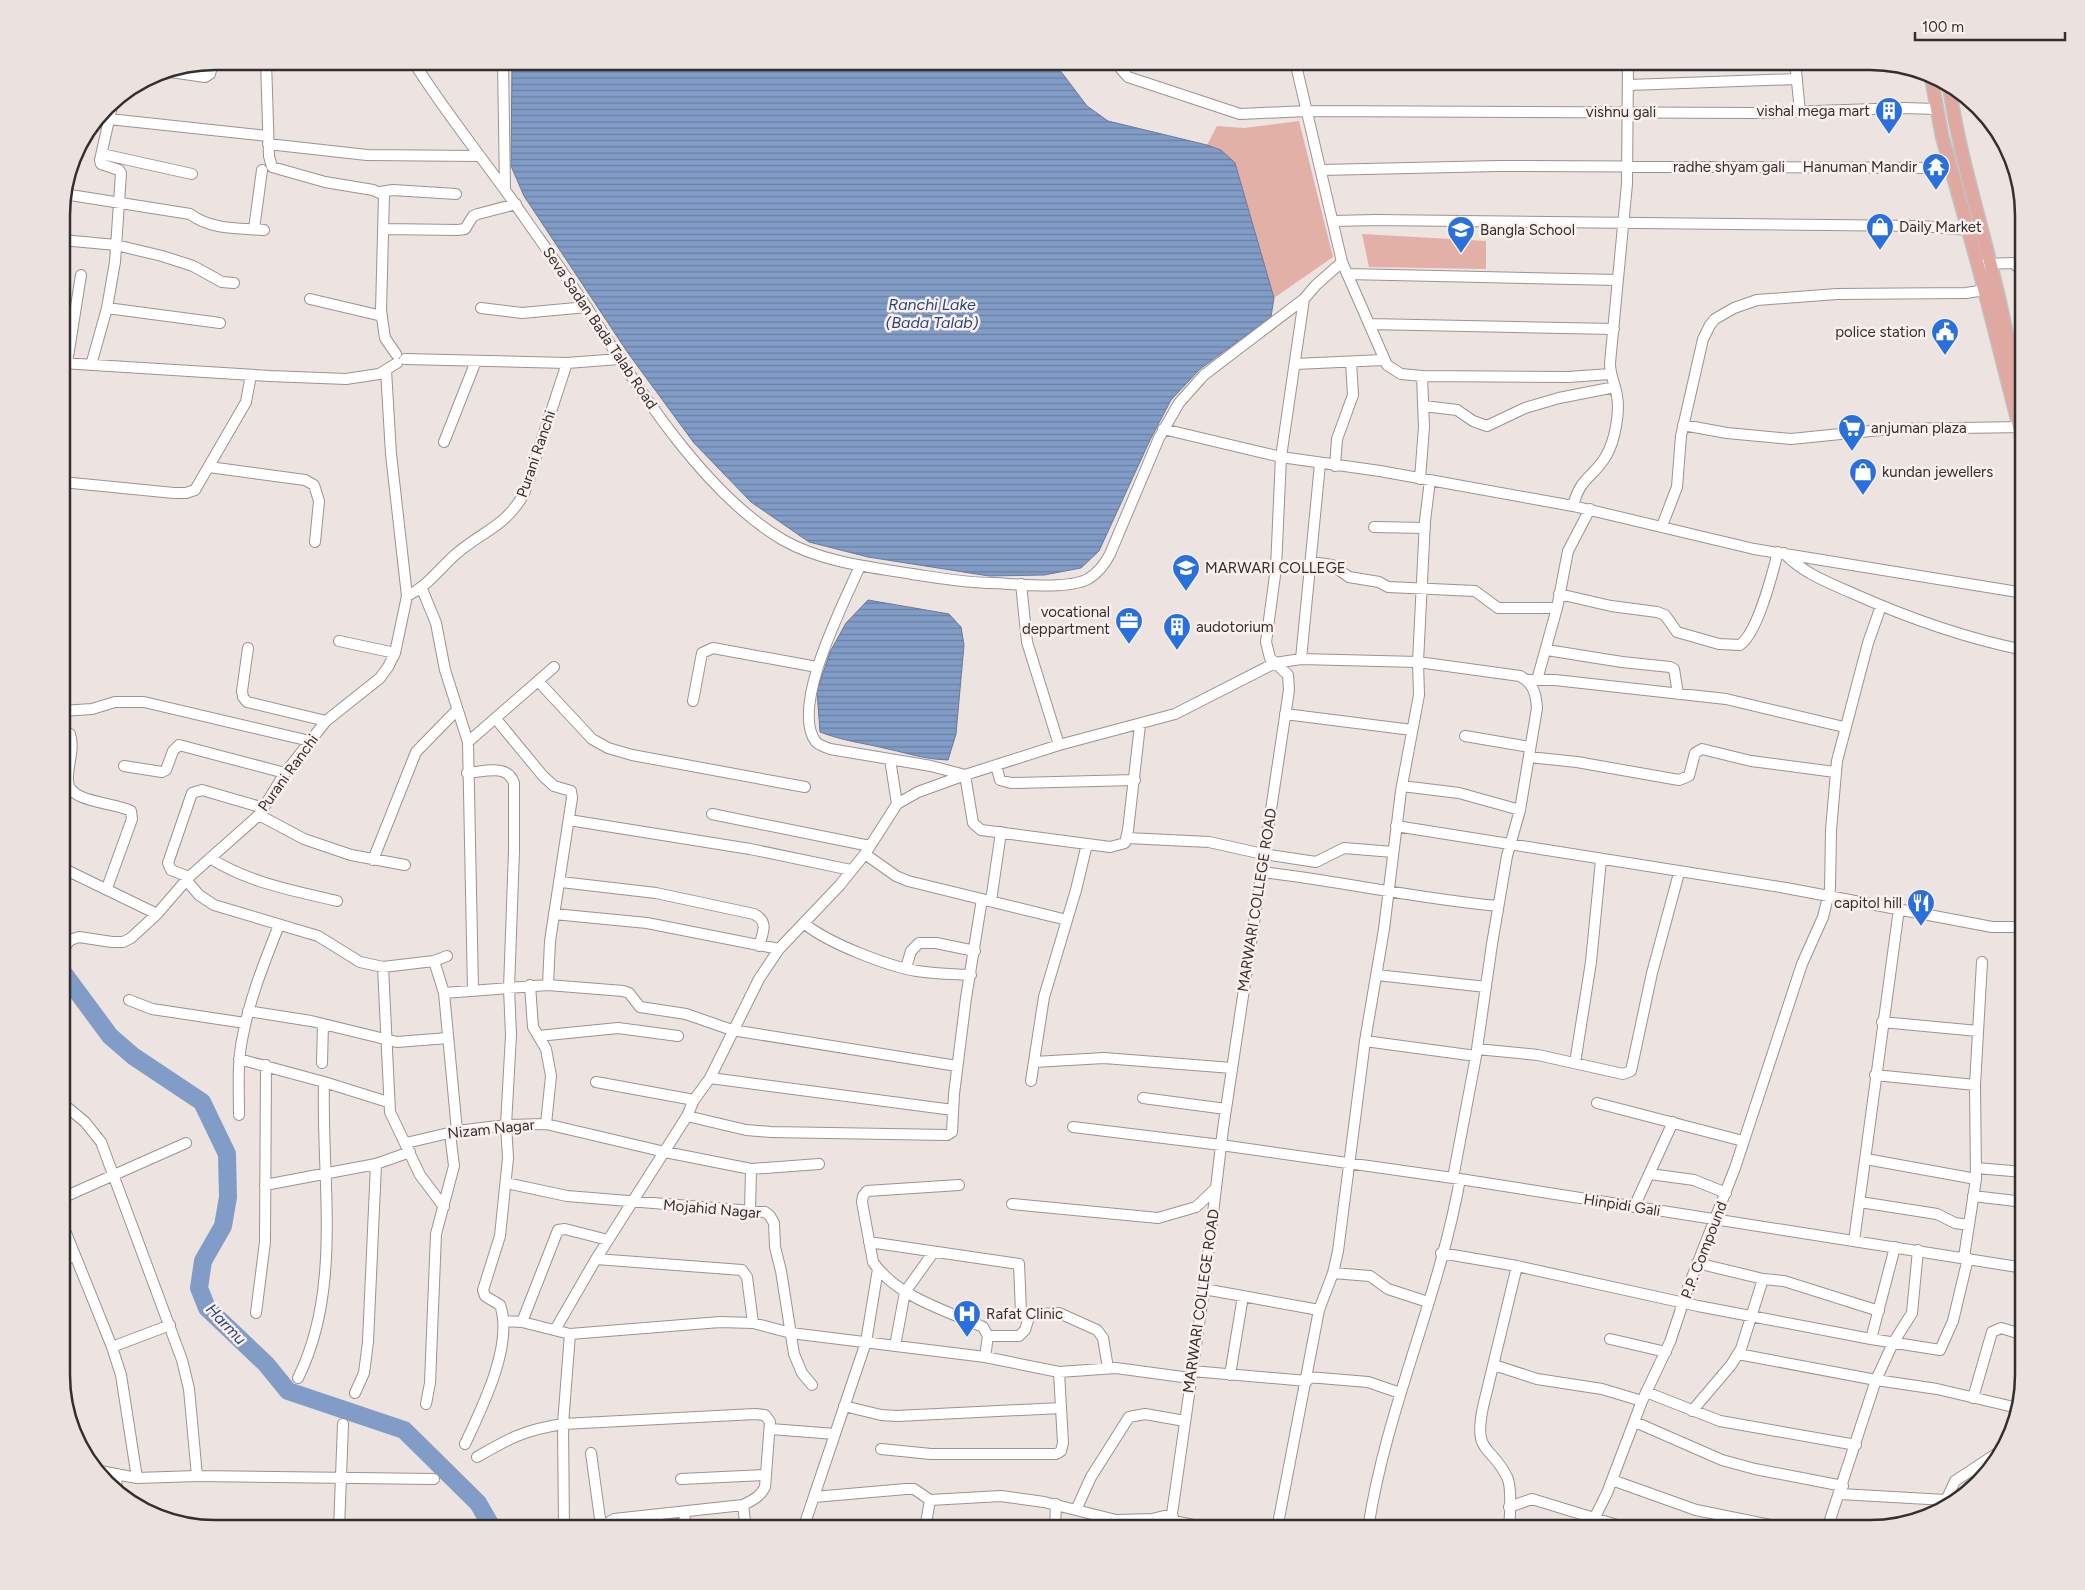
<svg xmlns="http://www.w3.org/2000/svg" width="2085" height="1590" font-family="Figtree,sans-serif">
  <defs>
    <pattern id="water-rules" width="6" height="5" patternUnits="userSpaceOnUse" patternTransform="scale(1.25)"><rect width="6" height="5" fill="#819cc6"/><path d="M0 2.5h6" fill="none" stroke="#6a80a1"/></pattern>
  </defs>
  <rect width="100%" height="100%" fill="#ede3e1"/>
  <path fill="#e2b0a7" d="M1299,121l34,136 -59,41 -39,-134 -28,-19 10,-19 27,2z
    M1362,234l124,7v28l-117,-2z"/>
  <path fill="url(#water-rules)" stroke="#6a7b98" d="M512,61h541l34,45 21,15 99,24 14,5 14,13 39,135 -3,19 -71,52 -29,31 -21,40 -51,111 -18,17 -37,7 -55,1 -121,-19 -59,-15 -58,-40 -57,-59 -66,-90 -104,-157 -13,-30z
    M868,600l81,14 12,13 3,18 -8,89 -8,26c-25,-1 -37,-6 -60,-11 -24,-6 -45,-8 -68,-17l-3,-41 13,-39 16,-29z"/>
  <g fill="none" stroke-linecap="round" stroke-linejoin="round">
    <path stroke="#819cc6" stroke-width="18" d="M62,971l48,65 23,20 69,46 25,52 1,43 -5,29 -20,35 -4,27 8,20 59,56 22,27 116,39 74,73 15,26"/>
    <defs>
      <path id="minor" d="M266,61l3,95 3,11 53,15 48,8 11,5 -3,116 4,27 11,16
        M413,61c34,55 75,103 111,156 21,30 43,60 63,91 50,78 115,184 196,232 39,22 86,27 129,34 27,4 54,9 81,9 24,1 74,7 95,-4 10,-6 17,-15 22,-25l49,-116 20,-35 25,-28 100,-76 12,-14 26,-23
        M503,61l2,128
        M1114,61l14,16 112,37 67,-3 447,2 151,-5 31,1
        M1295,61l47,201 45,103 14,9 21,2 146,1 42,-3
        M1795,61l5,51
        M164,71l41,6 5,-3 3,-12
        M1629,85l168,-6
        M109,119l159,17
        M268,144l99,11 112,1
        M102,154l90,20
        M1321,170l177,-4 453,2
        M380,192l13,-2 63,4
        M64,194l126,20c21,16 49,14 74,16
        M1333,221l43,-1 546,6 46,4
        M254,229l8,-59
        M384,229l74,1 7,-1 8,-13 5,-2 38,-10
        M62,240l54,5 46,11 31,10 29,16 12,1
        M1984,264l29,-1 11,9
        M1347,274l271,6
        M310,299l72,17
        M107,308l113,15
        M481,308l41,5 65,-6
        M1369,324l245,5
        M405,359l162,4 52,-4
        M62,363l208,13 76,3 33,-5 18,-11
        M67,363l14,-88
        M1295,364l88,-4
        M91,365l16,-57 8,-46 6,-89 -2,-3 -18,-6 -1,-4 13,-58
        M386,370l5,84 16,142
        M1424,406l33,4 16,11 14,5 38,-18 34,-10 56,-11
        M1683,425l44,8 64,6 99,-10 134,-2
        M1163,429l118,28 99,14 193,35 181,43 270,44
        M444,442l32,-81
        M1335,466l2,-27 16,-44 -2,-33
        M209,467l96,13 9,5 5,16 -4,41
        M1420,479l4,-52 -2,-51
        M62,482l112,11h12l9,-3 51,-88 5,-27
        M1573,506c7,-29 21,-29 33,-50 9,-15 14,-44 11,-60 -2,-13 -7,-20 -7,-33l17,-179 1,-123
        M1662,526l15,-39 4,-51 22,-97 7,-14 5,-6 19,-11 23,-8 80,-6 129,-1 19,-3
        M1374,527l51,1
        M1784,553c19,20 43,29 68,40 56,25 112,45 172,57
        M1311,562l21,3 17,12 30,5 9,5 87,4 23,17h59
        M860,566c-15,35 -71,141 -44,176 3,3 9,5 14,7l101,17 34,9 94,-30 116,-31 100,-51 26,-4 117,3 7,-141 5,-41
        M1021,584l6,58 32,103
        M422,589l14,34 9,47 23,72 5,248
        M1559,594l52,12 46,6 8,3 12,17 42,12 21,1c18,-13 32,-70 38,-93
        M339,641l56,12
        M248,648l-6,43 1,6 4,5 79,19
        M1547,650l75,12 48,5 4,2 4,25
        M1301,659l19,-195
        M1527,680h28l171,19 118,28
        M1537,680l20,-72 11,-57 22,-42
        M538,681l54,58 16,9 24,7 173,32
        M693,701l9,-48 11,-5 104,19
        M62,711l30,-2 23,-7h29l166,39
        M1285,714l127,16
        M496,719l47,57 11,10 17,5 1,7 -22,143 -2,44
        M62,729l8,5c5,16 -3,31 -2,47 0,22 47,21 63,30l1,8 -25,69
        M1465,736l65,11
        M468,742l86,-75
        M1529,757l48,5 102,18 10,-4 6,-23 7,-4 49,12 84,11
        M890,759l7,45
        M996,765l4,15 11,3 124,-3
        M124,766l38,6 4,-2 7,-19 6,-6 106,28
        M1402,786l57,7 61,17
        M712,814l158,32
        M259,815l45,24 47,16 54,10
        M569,820l181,29 101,21
        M1396,826l390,62 206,39h32
        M1127,838l82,4 54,12 53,8 28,-14 49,4
        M865,854l31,22 12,5 159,39
        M210,858c39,25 82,32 127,43
        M373,860l43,-108 41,-42
        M62,868l95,46
        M1261,872c79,9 157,27 237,34
        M189,877l-18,-7 -3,-7 24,-70 10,-3 62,18
        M187,881l12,14 15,10 104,31 42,26 23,5 51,-6 13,-5
        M561,882l95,11 98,21c15,8 9,18 5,32
        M991,901l10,-69
        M554,914l93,9 132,26
        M805,924c23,19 82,42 112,47 18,3 36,3 54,4
        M62,951l8,-11 9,-3 33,5h11l8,-4 26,-24 32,-37 70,-62 26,-42 41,-52 54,-43 8,-11 7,-14 12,-57c21,-10 32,-27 49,-42 28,-24 48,-26 68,-60l43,-131
        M434,961l10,32 13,138
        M383,967l7,145 30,63 24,32
        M906,968l5,-17 8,-8h17l39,8
        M1377,975l109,12
        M530,985l3,42 13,22 5,27 -5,48
        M444,993l104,-8 75,6 6,2 11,14 46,7 46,16 225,36
        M129,1000l23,9 93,14
        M248,1011l63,10 86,21 51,-4
        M1882,1022l96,9
        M538,1036l80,-8 60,8
        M1365,1041l111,15
        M1477,1049l61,6 85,19 8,-3 21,-98 27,-100
        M239,1059l85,23
        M1034,1062l70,-4 128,10
        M322,1063l1,-39
        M1575,1063l16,-101 10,-102
        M1875,1075l100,10
        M710,1078l243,32
        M1031,1081l13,-84 32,-107 11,-46
        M596,1082l98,18
        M1143,1098l83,11
        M62,1103l23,19 16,20 81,218 7,29 8,87
        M1597,1103l146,38
        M239,1115c0,-27 -2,-54 4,-80 7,-38 22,-74 36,-110
        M687,1116l59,14 25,2 176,3 5,-3 2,-38 12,-96 16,-99
        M1073,1127l148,18 239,34 564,89
        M406,1143l51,-12 49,-6 40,-1 119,28 86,17 68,-5
        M1866,1159l110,20
        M1976,1168l48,4
        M1650,1174l44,6 32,13
        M506,1183l61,13 198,16 5,4 4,7 1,24 6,24 13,83 8,19 10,12
        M265,1185l111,-21 34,-12
        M959,1185l-92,6 -4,5 -1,6 11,60c24,35 72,48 110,65l5,9 -3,21
        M1973,1196l51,6
        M62,1198l124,-55
        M1860,1202l77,12 18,9 14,2
        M1012,1204l146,14 38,-11 19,-18
        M1634,1207l39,-85
        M750,1211l1,-42
        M62,1223l50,124 9,28 16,103
        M1854,1241l45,-332
        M869,1242l150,22 2,48 2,3 36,-2 38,17 6,8 5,30
        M1441,1253l76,13 181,40 173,33 69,11 13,-29 15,-63
        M1964,1257l12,-78 -1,-94 7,-123
        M62,1261l13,-6
        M1697,1263l66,16 21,2 95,30
        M1333,1273l37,3 18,13 40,13
        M1204,1289l115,21
        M256,1313l9,-71 1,-177
        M505,1321l17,1 48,12 150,-12 33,1 38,10 194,24 74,15 57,-4 74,10
        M522,1322l36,-92 7,-1 43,11
        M753,1323l-6,-46 -5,-7 -146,-11 91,-143 7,-16 16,-22 49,-99 20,-30 60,-63 26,-32 32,-50 21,-12 47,-17 8,48 8,7 129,17 15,-4 3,-13 12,-105
        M555,1330l41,-71
        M988,1336h31l6,-6 4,-13
        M1610,1339l56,13
        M1871,1339l24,-92
        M895,1346l10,-54 28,-39
        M112,1347l58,-22
        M1738,1354l138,26 61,9 81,19
        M1494,1365l43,14 65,10 40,12
        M1192,1371l115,10
        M1230,1375l13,-79
        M1308,1377l60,5 32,11
        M298,1378c45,-90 23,-199 26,-296l64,20
        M1646,1392l74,29 136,24
        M355,1393l9,-20 4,-31 8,-178
        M1973,1398l19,-66 9,-4 23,7
        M426,1404l4,-21 6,-149 18,-68 -4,-33
        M844,1406l37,9 16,1 164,-8
        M1692,1411l39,-46 10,-16 22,-70
        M1635,1422l87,38 33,9 88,17
        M771,1429l64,5
        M465,1444c17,-36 49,-100 35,-139l-15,-9 -2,-6 17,-54 8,-78 -2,-33 5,-90 -2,-47 5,-137v-68c-7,-20 -30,-11 -47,-10
        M881,1449l50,5h125l5,-3 2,-8 -4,-71
        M591,1453l10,73
        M477,1457c33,-19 47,-27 86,-33l192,-10 10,1 5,7 -5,65c-5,10 -12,13 -22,18l-129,14 -16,10
        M100,1471l37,7 60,-2 237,3
        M681,1479l85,-4
        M1612,1480l84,30 95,19
        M116,1491l1,-17
        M1840,1494l106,6
        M814,1497l92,-8h8l16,11
        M743,1505l3,24
        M1509,1507l23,-8 98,30
        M1942,1509l13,-28 47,-31
        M1076,1510l15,-33 38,-60 16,-3 40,7
        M684,1512l2,17
        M288,1529l122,-1
        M339,1529l4,-105
        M564,1529l-1,-105 7,-90
        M803,1529l63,-187 12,-73
        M907,1529l18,-1
        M925,1529l5,-29 71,-4 43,6 72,18 36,-1 20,-5
        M1055,1529l1,-25
        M1213,1529l-39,-8 -2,-7 32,-225 19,-160 66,-439 -1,-15 -18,-17 -4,-16 10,-74 5,-111 23,-158
        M1277,1529l42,-219 14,-37 5,-22 27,-210 19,-112 17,-138 18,-96 -1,-33 102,14c13,7 16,17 17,32l-17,102 -13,46 -15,88 -16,112 -23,122
        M1368,1529c18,-120 71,-231 92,-350
        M1509,1529c1,-11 3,-43 -2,-52 -16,-33 -34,-22 -24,-70l34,-141
        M1589,1529l18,-36 35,-92 28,-59 19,-57 46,-117 67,-204 21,-47 7,-28 1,-59 6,-69 31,-118 13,-37
        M1827,1529l49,-149 17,-37 19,-30 6,-63"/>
      <path id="major" d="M1931,76l11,60 36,129 46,181
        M1949,85c10,69 31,134 47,201 10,41 17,82 28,123"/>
    </defs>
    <use href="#minor" stroke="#9c9391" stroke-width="12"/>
    <use href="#major" stroke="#c2c1c0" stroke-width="15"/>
    <use href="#minor" stroke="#fff" stroke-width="10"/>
    <use href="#major" stroke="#dfa8a0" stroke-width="12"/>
  </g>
  <defs>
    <symbol id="building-pin" viewBox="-11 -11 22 30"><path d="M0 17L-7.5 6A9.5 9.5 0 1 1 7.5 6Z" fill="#2a70dd" stroke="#fbf0ee"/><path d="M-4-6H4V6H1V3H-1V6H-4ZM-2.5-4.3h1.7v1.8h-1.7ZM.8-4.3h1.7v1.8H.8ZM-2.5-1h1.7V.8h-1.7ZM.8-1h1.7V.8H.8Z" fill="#fff"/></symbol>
    <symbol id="temple-pin" viewBox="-11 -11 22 30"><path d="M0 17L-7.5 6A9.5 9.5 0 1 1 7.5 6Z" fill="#2a70dd" stroke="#fbf0ee"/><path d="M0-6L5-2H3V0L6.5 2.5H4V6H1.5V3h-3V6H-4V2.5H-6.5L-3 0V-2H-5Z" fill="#fff"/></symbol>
    <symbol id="shop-pin" viewBox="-11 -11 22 30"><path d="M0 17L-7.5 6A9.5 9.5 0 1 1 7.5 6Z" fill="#2a70dd" stroke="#fbf0ee"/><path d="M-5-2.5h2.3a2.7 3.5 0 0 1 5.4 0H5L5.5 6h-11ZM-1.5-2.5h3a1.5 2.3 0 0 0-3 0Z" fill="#fff"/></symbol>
    <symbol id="school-pin" viewBox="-11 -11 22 30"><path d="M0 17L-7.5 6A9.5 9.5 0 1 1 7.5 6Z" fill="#2a70dd" stroke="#fbf0ee"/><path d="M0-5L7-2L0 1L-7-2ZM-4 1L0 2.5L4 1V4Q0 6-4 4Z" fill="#fff"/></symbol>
    <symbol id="civic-pin" viewBox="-11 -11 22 30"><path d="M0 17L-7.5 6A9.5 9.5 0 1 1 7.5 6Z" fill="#2a70dd" stroke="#fbf0ee"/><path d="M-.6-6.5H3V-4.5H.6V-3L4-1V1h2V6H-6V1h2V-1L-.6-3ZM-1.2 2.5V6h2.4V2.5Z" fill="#fff"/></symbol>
    <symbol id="supermarket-pin" viewBox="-11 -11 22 30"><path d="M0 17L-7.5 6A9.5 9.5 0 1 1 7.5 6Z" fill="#2a70dd" stroke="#fbf0ee"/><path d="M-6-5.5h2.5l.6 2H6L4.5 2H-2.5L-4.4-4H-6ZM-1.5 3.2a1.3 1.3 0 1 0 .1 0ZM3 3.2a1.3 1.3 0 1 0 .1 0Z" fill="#fff"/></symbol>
    <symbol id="university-pin" viewBox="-11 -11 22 30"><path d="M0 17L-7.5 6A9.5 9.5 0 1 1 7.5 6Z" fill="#2a70dd" stroke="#fbf0ee"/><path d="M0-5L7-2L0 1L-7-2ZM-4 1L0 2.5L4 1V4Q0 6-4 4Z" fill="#fff"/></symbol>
    <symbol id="office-pin" viewBox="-11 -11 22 30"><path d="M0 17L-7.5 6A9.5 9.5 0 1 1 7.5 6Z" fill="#2a70dd" stroke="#fbf0ee"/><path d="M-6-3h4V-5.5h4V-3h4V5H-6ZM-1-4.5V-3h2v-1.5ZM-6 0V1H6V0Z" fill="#fff"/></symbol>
    <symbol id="restaurant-pin" viewBox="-11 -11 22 30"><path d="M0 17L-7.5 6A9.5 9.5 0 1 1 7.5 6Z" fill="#2a70dd" stroke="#fbf0ee"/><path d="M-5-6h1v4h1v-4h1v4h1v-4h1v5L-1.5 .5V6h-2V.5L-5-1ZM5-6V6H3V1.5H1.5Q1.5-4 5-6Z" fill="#fff"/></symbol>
    <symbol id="hospital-pin" viewBox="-11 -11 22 30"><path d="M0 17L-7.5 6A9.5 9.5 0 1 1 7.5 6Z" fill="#2a70dd" stroke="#fbf0ee"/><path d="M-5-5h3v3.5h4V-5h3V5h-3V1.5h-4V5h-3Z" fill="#fff"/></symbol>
  </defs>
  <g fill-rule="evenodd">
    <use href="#building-pin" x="1873" y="95" width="32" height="43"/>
    <use href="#temple-pin" x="1920" y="151" width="32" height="43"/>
    <use href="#shop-pin" x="1864" y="211" width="32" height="43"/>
    <use href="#school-pin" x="1445" y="214" width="32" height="43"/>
    <use href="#civic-pin" x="1929" y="316" width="32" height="43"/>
    <use href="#supermarket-pin" x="1836" y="412" width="32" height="43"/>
    <use href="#shop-pin" x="1847" y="456" width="32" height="43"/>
    <use href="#university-pin" x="1170" y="552" width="32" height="43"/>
    <use href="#office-pin" x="1113" y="605" width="32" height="43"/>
    <use href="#building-pin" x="1161" y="611" width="32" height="43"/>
    <use href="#restaurant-pin" x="1905" y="887" width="32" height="43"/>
    <use href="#hospital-pin" x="951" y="1298" width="32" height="43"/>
  </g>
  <g text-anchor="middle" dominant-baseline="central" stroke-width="5" stroke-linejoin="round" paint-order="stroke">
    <g font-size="15" fill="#332f2e" stroke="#fbf0ee" text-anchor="start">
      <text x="1870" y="111" text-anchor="end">vishal mega mart</text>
      <text x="1917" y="167" text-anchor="end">Hanuman Mandir</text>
      <text x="1899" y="227">Daily Market</text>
      <text x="1480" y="230">Bangla School</text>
      <text x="1926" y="332" text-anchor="end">police station</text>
      <text x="1871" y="428">anjuman plaza</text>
      <text x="1882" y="472">kundan jewellers</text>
      <text x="1205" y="568">MARWARI COLLEGE</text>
      <text x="1110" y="612" text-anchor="end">vocational<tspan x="1110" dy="17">deppartment</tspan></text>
      <text x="1196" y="627">audotorium</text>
      <text x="1902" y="903" text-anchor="end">capitol hill</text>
      <text x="986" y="1314">Rafat Clinic</text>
    </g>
    <g font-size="15" fill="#332f2e" stroke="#fbf0ee">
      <text x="1621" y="112">vishnu gali</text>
      <text x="1729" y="167">radhe shyam gali</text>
      <text transform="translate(600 328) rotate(56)">Seva Sadan Bada Talab Road</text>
      <text transform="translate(536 454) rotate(-71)">Purani Ranchi</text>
      <text transform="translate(288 773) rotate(-54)">Purani Ranchi</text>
      <text transform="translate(1257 900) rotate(-81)">MARWARI COLLEGE ROAD</text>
      <text transform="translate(491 1129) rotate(-6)">Nizam Nagar</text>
      <text transform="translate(1622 1205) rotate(9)">Hinpidi Gali</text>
      <text transform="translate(712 1209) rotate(5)">Mojahid Nagar</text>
      <text transform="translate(1704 1250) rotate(-69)">P.P. Compound</text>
      <text transform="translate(1201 1301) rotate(-82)">MARWARI COLLEGE ROAD</text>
    </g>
    <g font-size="16" font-style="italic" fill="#24467c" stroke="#fbf0ee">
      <text x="932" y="304">Ranchi Lake<tspan x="932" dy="18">(Bada Talab)</tspan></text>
      <text transform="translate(226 1324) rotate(46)">Harmu</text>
    </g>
  </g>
  <path d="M0 0H2085V1590H0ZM215 70H1870A145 145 0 0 1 2015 215V1375A145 145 0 0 1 1870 1520H215A145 145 0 0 1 70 1375V215A145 145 0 0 1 215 70Z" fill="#ebe1df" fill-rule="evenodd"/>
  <path fill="none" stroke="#332f2e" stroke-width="2.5" d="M215 70H1870A145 145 0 0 1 2015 215V1375A145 145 0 0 1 1870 1520H215A145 145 0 0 1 70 1375V215A145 145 0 0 1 215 70Z"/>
  <path d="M1915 32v8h150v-8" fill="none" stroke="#332f2e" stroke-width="2.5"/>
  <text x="1922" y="32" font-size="15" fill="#332f2e" stroke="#fbf0ee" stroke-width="4" paint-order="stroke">100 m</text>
</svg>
